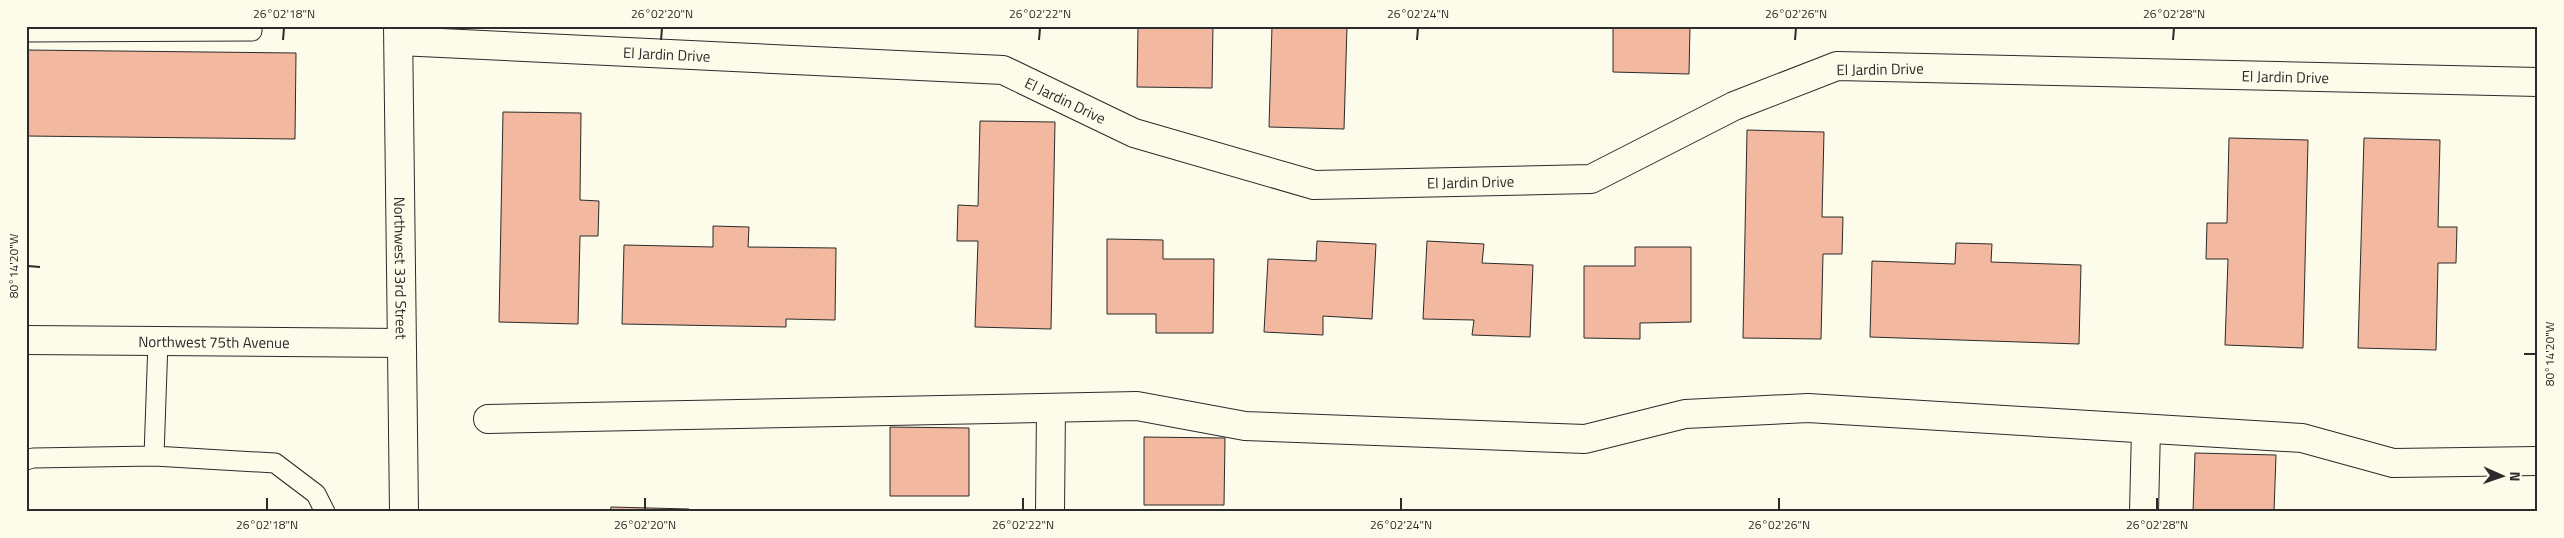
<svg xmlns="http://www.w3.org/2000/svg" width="2564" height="538" font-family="'Titillium Web',sans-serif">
  <rect width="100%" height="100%" fill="#fdfbea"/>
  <path fill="#f2b8a0" stroke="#2b2b2b" d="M1138,26h75l-1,62 -75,-1z
    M1272,26h75l-3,103 -75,-2z
    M1613,26h77l-1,48 -76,-2z
    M26,50l270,3 -1,86 -269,-3z
    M503,112l78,1 -1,87 19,1 -1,35h-18l-2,88 -79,-2z
    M980,121l75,1 -4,207 -76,-2 3,-86h-21l1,-36 20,1z
    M1747,130l77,2 -2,85h21l-1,37h-19l-2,85 -78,-1z
    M2229,138l79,2 -5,208 -78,-3 3,-86h-22l1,-36h20z
    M2364,138l76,2 -2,87h19l-1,36h-18l-2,87 -78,-2z
    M713,226l36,1 -1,20 88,1 -1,72 -49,-1v8l-164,-3 2,-79 89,2z
    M1107,239l56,1v19h51l-1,74h-57v-19h-49z
    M1317,241l59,3 -4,75 -49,-3v19l-59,-3 4,-73 48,2z
    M1427,241l57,3 -2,19 51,2 -3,72 -58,-2 2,-15 -51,-1z
    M1956,243l36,1 -1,18 90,3 -2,79 -209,-7 2,-76 83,3z
    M1635,247h56v75l-51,1v16l-56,-1v-72h51z
    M890,427l79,1v68h-79z
    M1144,437l81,1 -1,67h-80z
    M2195,453l81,2 -2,57h-81z
    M611,507l78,2v3h-79z
    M518,510h77v2h-77z"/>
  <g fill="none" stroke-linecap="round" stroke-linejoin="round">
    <defs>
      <path id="service" d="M26,32l226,-1v-5
        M154,456l4,-115
        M26,460l7,-2 121,-2 121,7 41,31 9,18"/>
      <g id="minor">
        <path id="s1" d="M398,26l6,486"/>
        <path id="s2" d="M399,41l604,29 131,63 180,52 277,-6 143,-73 103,-40 701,16"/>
        <path id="s3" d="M26,340l375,3"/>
        <path d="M488,419l649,-13 108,20 340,13 100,-25 123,-6 494,30 91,25 145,-2"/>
        <path d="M1050,512l1,-104"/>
        <path d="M2144,512l2,-83"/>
      </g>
    </defs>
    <use href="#service" stroke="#2b2b2b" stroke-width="21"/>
    <use href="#minor" stroke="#2b2b2b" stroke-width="30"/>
    <use href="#service" stroke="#fdfbea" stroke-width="19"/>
    <use href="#minor" stroke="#fdfbea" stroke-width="28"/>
  </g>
  <path fill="none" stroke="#2b2b2b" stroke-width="2" d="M283,40l1,-12M661,40l1,-12M1039,40l1,-12M1417,40l1,-12M1795,40l1,-12M2173,40l1,-12M28,266l12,1M2524,354h12M267,510v-12M645,510v-12M1023,510v-12M1401,510v-12M1779,510v-12M2157,510v-12"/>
  <g text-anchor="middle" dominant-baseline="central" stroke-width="4" stroke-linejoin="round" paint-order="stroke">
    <g font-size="15" fill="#2b2b2b" stroke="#fdfbea">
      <text stroke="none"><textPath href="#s2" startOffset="268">El Jardin Drive</textPath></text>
      <text transform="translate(1880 69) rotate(-1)">El Jardin Drive</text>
      <text stroke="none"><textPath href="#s2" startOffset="1934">El Jardin Drive</textPath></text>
      <text stroke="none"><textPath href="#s2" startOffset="674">El Jardin Drive</textPath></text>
      <text stroke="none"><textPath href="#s2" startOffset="1094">El Jardin Drive</textPath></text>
      <text stroke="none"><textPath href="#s1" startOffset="242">Northwest 33rd Street</textPath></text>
      <text stroke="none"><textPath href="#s3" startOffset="188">Northwest 75th Avenue</textPath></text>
    </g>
  </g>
  <rect width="2564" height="538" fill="none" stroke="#fdfbea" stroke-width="55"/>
  <g transform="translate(2502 476) rotate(92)" stroke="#fdfbea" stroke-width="4" paint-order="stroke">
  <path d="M0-4L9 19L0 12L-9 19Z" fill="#2b2b2b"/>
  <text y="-8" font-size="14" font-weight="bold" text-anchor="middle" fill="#2b2b2b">N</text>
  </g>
  <rect x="28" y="28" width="2508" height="482" fill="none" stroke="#2b2b2b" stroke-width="2"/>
  <g font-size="12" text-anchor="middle" fill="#2b2b2b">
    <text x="284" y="18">26°02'18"N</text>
    <text x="662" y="18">26°02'20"N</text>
    <text x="1040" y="18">26°02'22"N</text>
    <text x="1418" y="18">26°02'24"N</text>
    <text x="1796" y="18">26°02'26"N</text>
    <text x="2174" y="18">26°02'28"N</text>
    <text transform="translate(14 266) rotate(-90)" y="4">80°14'20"W</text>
    <text transform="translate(2550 354) rotate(-90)" y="4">80°14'20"W</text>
    <text x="267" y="529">26°02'18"N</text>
    <text x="645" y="529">26°02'20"N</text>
    <text x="1023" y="529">26°02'22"N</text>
    <text x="1401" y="529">26°02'24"N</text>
    <text x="1779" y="529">26°02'26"N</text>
    <text x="2157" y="529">26°02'28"N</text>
  </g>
</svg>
